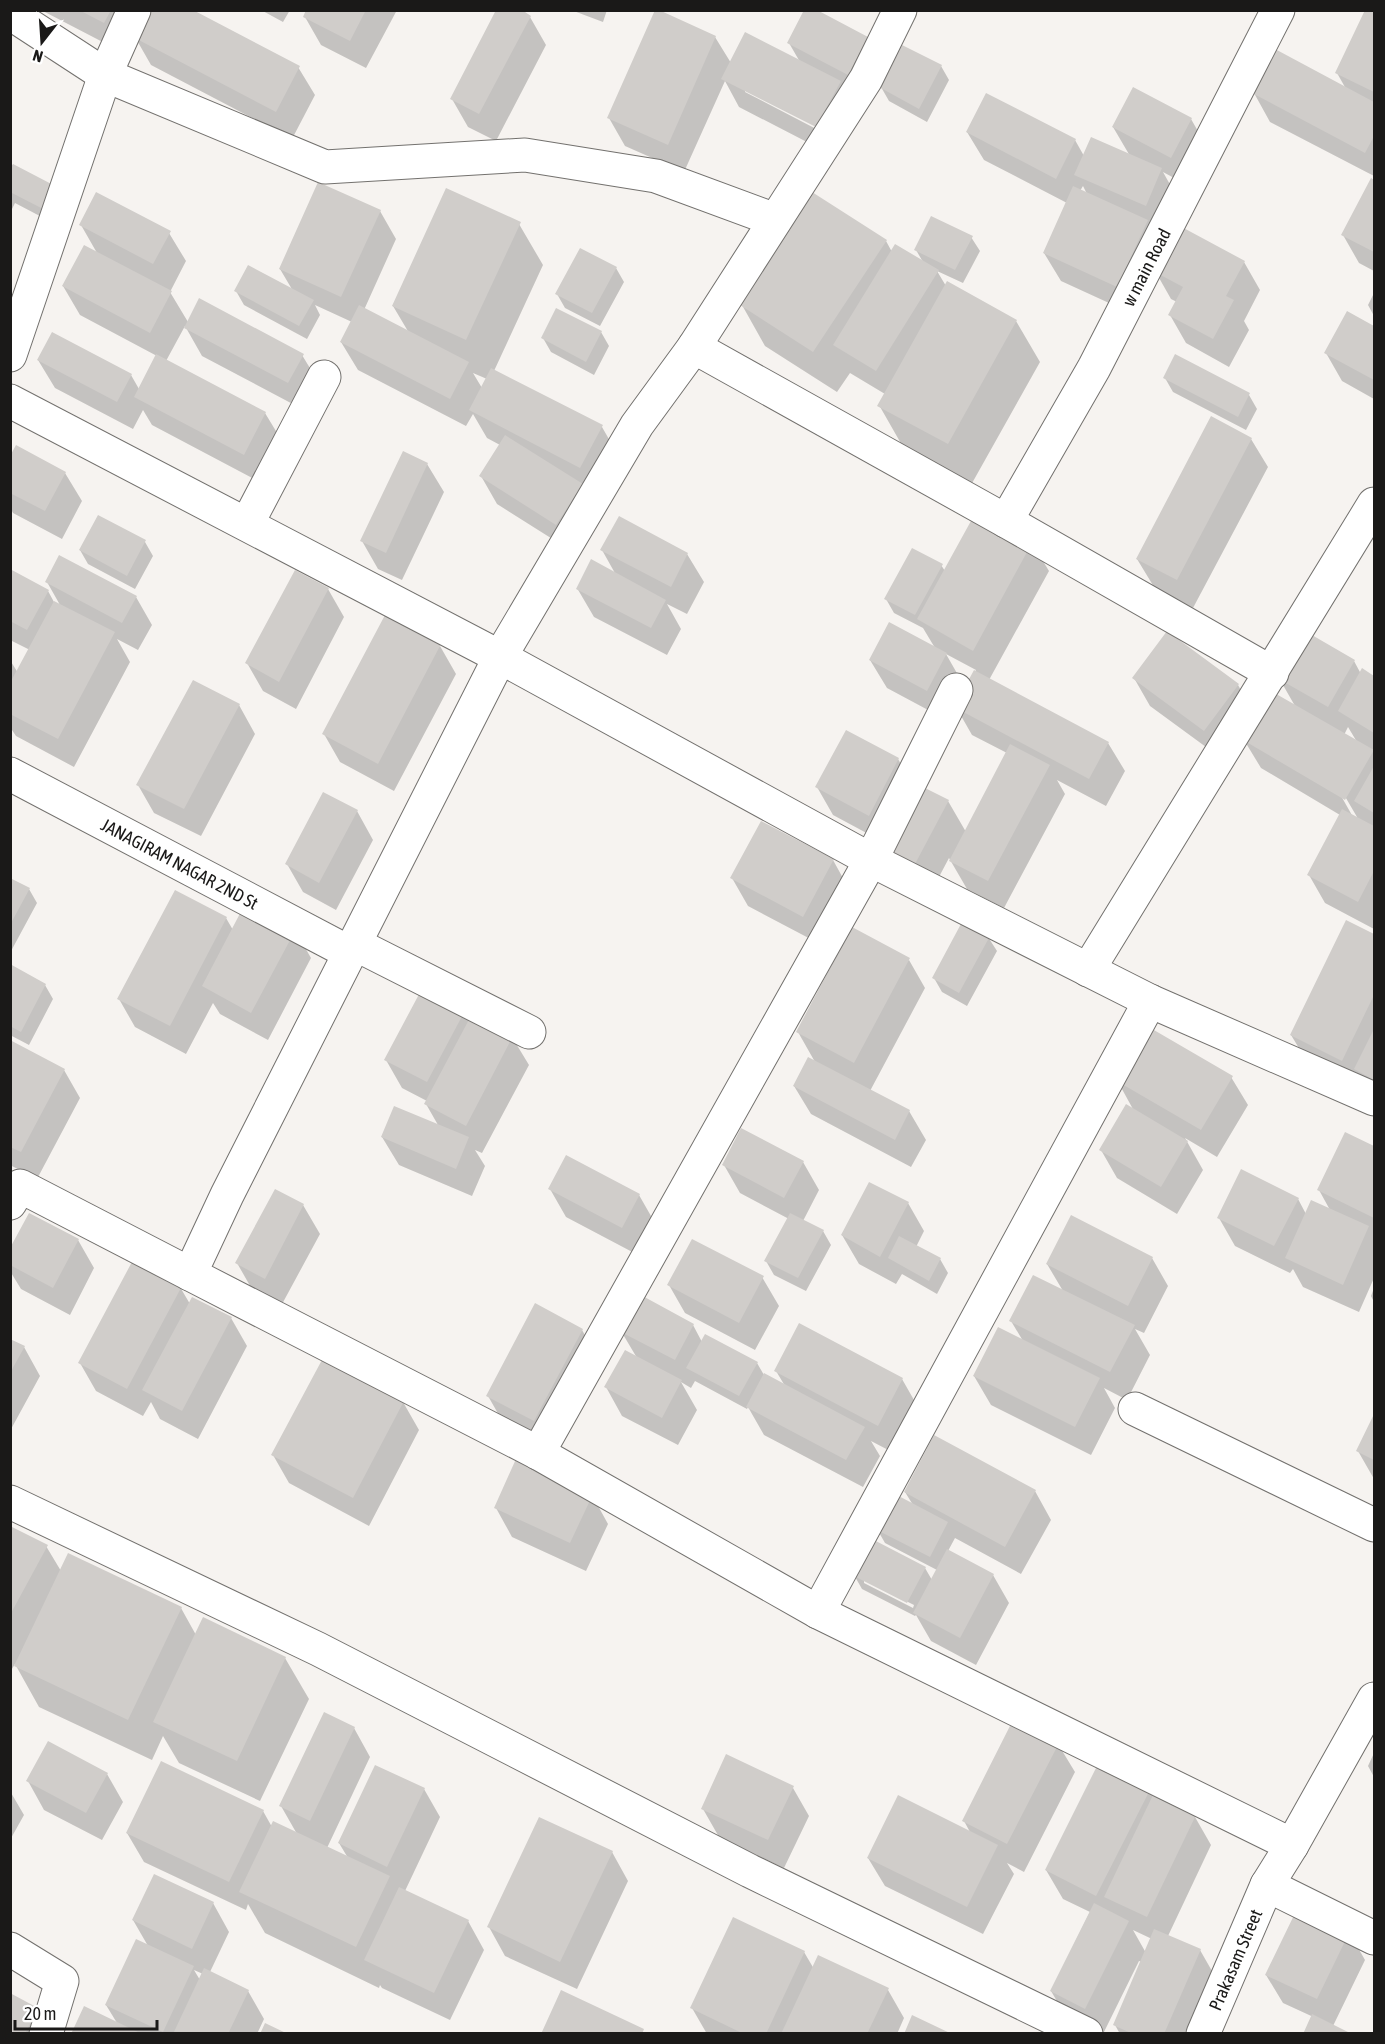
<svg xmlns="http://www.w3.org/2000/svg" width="1385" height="2044" font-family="'Asap Condensed',sans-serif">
  <rect width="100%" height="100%" fill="#f6f3f0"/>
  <path fill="#0003" fill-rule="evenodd" d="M41,10h100l-21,41z
    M261,10h29l-7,12z
    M308,10h89l-31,58 -45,-23 -16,-28z
    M571,10h36l-4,12z
    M1366,10h8v166l-104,-54 -16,-29 92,-4 -9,-16z
    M530,17l16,28 -50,96 -28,-14 -16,-28z
    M135,37l163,30 17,28 -23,44 -141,-74z
    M715,37l16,26 69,-1 -11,-19 78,-5 16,28 -51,89 -93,-48 -14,-26 -41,91 -59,-26 -16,-28zM745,89l78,40 -1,3 -77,-40z
    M941,66l8,14 -22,42 -38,-21 -8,-14z
    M987,95l88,45 9,16h46l-17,-29 78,-8 16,28 -20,38 -24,-13 14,25 -15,36 82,29 16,28 -16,31 5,9 -20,37 -43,-24 -16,-28 7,-13 -6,-3 -17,-30 -21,45 -72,-33 -17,-28 23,-50 -83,-43 -17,-28zM1083,186l4,8 -7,-3z
    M10,172l47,53 -42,-22 -5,10z
    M1372,180l2,2v89l-15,-8 -16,-28z
    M380,211l16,28 -32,71 45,23 -16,-27 126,-82 24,41 -49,106 108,56 16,28 -45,97 -76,-48 -16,-28 19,-31 -13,-7 -14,-24 -7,12 -108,-56 -17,-28 11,-20 -37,-17 5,10 -13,24 -63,-34 -8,-14h57l-13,-22zM473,373l14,6 -5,9z
    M81,225l88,8 17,28 -16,31 18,30 114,33 17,28 -15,27 -102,-54 -17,-30 -19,35 99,52 17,28 -22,41 -108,-57 -9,-15 -10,19 -78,-41 -17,-28 93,15 8,14 18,-33 -77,-41 -17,-29 34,-33z
    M971,237l9,14 -17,32 -26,-12 9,15 70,35 24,41 -69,123 -68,-38 -24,-42 6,-11 -35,-21 -13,19 -72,-46 -23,-41 144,-64 6,11 31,10 -7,-12z
    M616,268l8,14 -24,44 -35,-18 -8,-14z
    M1374,293v23l-6,-11z
    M1348,313l26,15v71l-32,-18 -16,-28z
    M601,332l8,14 -15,29 -43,-23 -8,-14z
    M1165,378l84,17 8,14 -11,21 -73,-38z
    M1251,439l17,28 -75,141 -39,-21 -17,-28z
    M10,459l55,14 17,28 -20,38 -49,-26 -3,-6z
    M427,464l17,28 -42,88 -24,-11 -16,-28z
    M98,517l47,25 8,14 -18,33 -47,-25 -8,-14z
    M1032,543l17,28 -60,109 119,63 17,28 -19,35 -49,-26 8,14 -61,114 -37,-19 -18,-31 -18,34 -30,-16 -14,-32 -54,-29 -16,-28 81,-28 18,31 32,11 18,31 41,-79 -35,-18 -16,-28 20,-37 -30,-16 16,28 -19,36 -56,-30 -17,-28 65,-12 -12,-20 -29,-15 -8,-14 55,-34 4,6z
    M602,550l85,4 17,28 -17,32 -20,-10 14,25 -14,26 -73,-38 -17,-29 39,-13z
    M10,571l38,20 6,11 6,3 -13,-23 89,15 16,28 -14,25 -21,-11 13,23 -56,105 -58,-31 -6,-9v-67l8,13 12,-23 -20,-10z
    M328,589l16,28 -48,92 -33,-18 -16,-28z
    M1167,633l71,52 16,28 -33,45 -71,-52 -16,-28z
    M440,646l16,28 -62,117 -54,-29 -16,-28z
    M1354,661l7,13 2,-4 11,7v73l-3,-1 3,5v175l-49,-26 -16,-28 31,-60 -79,-47 -17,-28 51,-34 -16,-28zM1348,727l9,15 -13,-7zM1343,793l14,24h-4l-13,-23z
    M239,705l16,29 -54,102 -47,-23 -16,-28z
    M357,811l16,29 -37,70 -33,-18 -16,-28z
    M833,860l16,29 -29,55 -72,-38 -16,-28z
    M10,879l19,10 8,14 -27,50z
    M226,918l7,12h62l16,28 -43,82 -48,-26 -7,-11 -27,51 -51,-27 -16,-28z
    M1346,922l28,14v166l-66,-39 -17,-28z
    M988,937l9,14 -30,55 -25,-14 -8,-14z
    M909,960l16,28 -55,103 39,20 17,29 -15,27 -100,-53 -17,-28 21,-24 -17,-30z
    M10,966l35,19 8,14 -24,46 -19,-10z
    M426,985l86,52 17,28 -47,88 -7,-3 10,16 -13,30 -73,-31 -17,-28 56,-12 -12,-21 1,-3 -25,-13 -16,-28z
    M10,1042l54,28 16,28 -43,81 -27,-14z
    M1231,1077l17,28 -31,52 -32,-19 18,32 -26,44 -60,-36 -16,-28 33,-39 -17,-31z
    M1345,1134l29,14v130l-15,34 -56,-25 -10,-18 -3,4 -55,-27 -16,-28 79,-19 8,15 24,-4 -11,-20z
    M803,1162l16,28 -16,31 20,10 8,14 -25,46 -32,-16 -8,-14 23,-42 -49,-26 -16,-28z
    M550,1189l89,6 16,28 -17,32 -72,-38z
    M908,1203l16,28 -8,16 24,12 8,14 -11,21 -35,-20 -6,10 -37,-20 -17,-29z
    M303,1205l17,29 -39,72 -28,-15 -16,-28z
    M78,1240l16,28 -24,47 -49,-26 -11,-18v-20z
    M1152,1258l16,28 -24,47 -9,-4 15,26 -23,45 -23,-12 11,20 -24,47 -100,-50 -17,-29 49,-35 -12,-20 52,-30 -16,-27z
    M762,1277l17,29 -24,44 -70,-37 -16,-28z
    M180,1287l10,17 41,14 16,28 -49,93 -38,-20 -9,-17 -8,14 -47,-25 -16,-28z
    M1374,1288v14l-3,-6z
    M693,1325l9,17 55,21 7,12 21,11 -9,-15 126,8 16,28 -24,46 -23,-12 9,15 -17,31 -99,-52 -16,-28 -1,2 -52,-28 -4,7 -10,-6 16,28 -19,35 -56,-29 -16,-29 31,-29 -16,-27z
    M582,1330l16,28 -48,90 -46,-24 -16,-28z
    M10,1340l14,7 16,29 -30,55z
    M403,1402l16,28 -50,96 -80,-43 -16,-28z
    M1374,1417v62l-16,-28z
    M1035,1491l16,29 -30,54 -66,-36 -7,13 45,24 16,28 -33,62 -45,-24 -15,-26 -1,1 -53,-27 -8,-14 71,-7 7,12 5,-10 -52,-27 -8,-14 36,-24 -8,-13zM864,1580l50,25 -1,3 -49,-25z
    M592,1495l16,29 -22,47 -74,-34 -16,-29z
    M10,1527l36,19 15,25 120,37 15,27 89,23 24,41 -49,102 -81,-38 -16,-27 -11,24 -113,-53 -24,-43 -5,8z
    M354,1728l16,29 -43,91 21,10 -9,-15 85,-54 16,28 -35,74 63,30 16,29 -34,70 -68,-32 -2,-3 -1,3 -114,-55 -17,-29 -2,6 -102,-48 -17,-29 136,-22 9,16 25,7 -16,-28z
    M1058,1744l17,28 -51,100 -17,-9 7,11 -31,60 -98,-48 -17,-28 102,-26 -6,-11z
    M1374,1753v24l-6,-11z
    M1101,1760l94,57 16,28 -43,91 32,14 16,28 -24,56h-72l-5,-9 27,-63 -3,-1 -36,73h-7l-28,-14 -17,-29 39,-79 -27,-13 -17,-29zM1133,1930l19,9 -6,14z
    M107,1774l16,28 -21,38 -58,-30 -16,-29z
    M793,1788l16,28 -25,52 -65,-31 -16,-28z
    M10,1791l14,24 -14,25z
    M612,1852l16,29 -51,108 -72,-33 -16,-29z
    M213,1903l16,29 -19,40 38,19 16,28 -7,15h-184l44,-11 -11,-18 42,-59 -15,-26zM194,1970l9,4 -3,6z
    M1349,1932l16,28 -32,66 -50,-23 -17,-28z
    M804,1952l10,17 74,21 16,28 -7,16h-190l-15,-26z
    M37,2009l15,25h-42z"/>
  <path fill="#d0cdca" d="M79,10h32l-7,13z
    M147,10h46l107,56 -24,46 -143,-75z
    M306,10h60l-16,31 -47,-24z
    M496,10h26l9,6 -52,98 -29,-15z
    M655,10h4l57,26 -48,109 -61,-27z
    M804,10h13l51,27 -20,38 -61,-32z
    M1365,10h9v82l-39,-19z
    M745,32l96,49 -25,46 -95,-48z
    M902,45l40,20 -23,44 -40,-22z
    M1275,49l99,53v34l-9,17 -113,-60z
    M1133,87l59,31 -21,40 -59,-31z
    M986,93l90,46 -20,40 -90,-47z
    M1091,137l71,31 -16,38 -72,-31z
    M13,164l48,25 -12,23 -39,-20v-24z
    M1371,178l3,2v72l-33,-17z
    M318,182l63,28 -40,87 -62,-28z
    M1073,186l75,34 -31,67 -74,-34z
    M446,188l75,34 -55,118 -74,-34z
    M96,192l75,39 -18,33 -74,-39z
    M812,192l75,48 -74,112 -73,-47z
    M931,216l42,20 -18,34 -41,-20z
    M1178,225l67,36 -19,35 8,4 -21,39 -45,-24 15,-28 -30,-16z
    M895,244l44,26 -63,101 -43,-26z
    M84,245l88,46 -22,42 -88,-47z
    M580,248l37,19 -25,46 -37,-19z
    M248,265l66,35 -15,26 -65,-35z
    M947,281l70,39 -69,124 -71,-38z
    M199,298l105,56 -16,29 -104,-55z
    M359,305l110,57 -19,37 -110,-57z
    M556,308l46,23 -16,31 -45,-24z
    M1347,311l27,15v54l-50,-27z
    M52,332l80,42 -15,28 -80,-42z
    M156,354l110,58 -22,43 -110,-58z
    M1175,354l75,39 -12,24 -75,-39z
    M491,368l112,57 -23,43 -111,-58z
    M1211,416l41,22 -75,142 -41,-21z
    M505,435l78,49 -27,41 -77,-49z
    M16,445l50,27 -21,39 -35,-18v-37z
    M403,451l25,12 -42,90 -26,-12z
    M977,510l56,31 -60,110 -56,-32z
    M98,515l48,25 -19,36 -48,-26z
    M619,516l69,37 -17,34 -71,-37z
    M912,548l31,16 -28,51 -31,-16z
    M59,555l78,41 -15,27 -77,-41z
    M591,559l75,41 -15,28 -75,-39z
    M10,569l39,21 -22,40 -17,-9z
    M295,570l34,18 -50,94 -34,-19z
    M54,601l61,31 -57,107 -48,-25v-31z
    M385,615l56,29 -63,120 -56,-30z
    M889,622l58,31 -20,38 -58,-31z
    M1167,631l72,53 -35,47 -72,-53z
    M1305,631l50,29 -27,47 -51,-29z
    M1362,668l12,8v57l-36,-22z
    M974,670l135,72 -20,37 -135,-72z
    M193,680l47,24 -56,105 -48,-24z
    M1271,691l103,59 -29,50 -102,-60z
    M846,730l53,28 -30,58 -54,-29z
    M1010,744l40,21 -62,116 -39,-20z
    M1374,766v47l-20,-12z
    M917,784l32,16 -34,64 -32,-17z
    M323,792l35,18 -39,73 -34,-19z
    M1342,809l32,17v45l-16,31 -51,-27z
    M761,821l73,38 -31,58 -73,-39z
    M10,878l20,10 -20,37z
    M175,890l52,27 -57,109 -53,-27z
    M246,902l50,27 -45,84 -49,-27z
    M1346,920l28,14v61l-32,66 -52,-26z
    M962,922l28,14 -31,57 -27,-15z
    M852,927l58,31 -56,105 -58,-31z
    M10,964l36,20 -25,48 -11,-6z
    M425,983l43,22 -41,77 -43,-22z
    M472,1014l41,22 -47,90 -42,-22z
    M1147,1026l86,50 -32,54 -86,-50z
    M1374,1029v51l-20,-11z
    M10,1040l55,29 -44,83 -11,-5z
    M808,1057l102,53 -15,30 -102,-54z
    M1126,1104l62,37 -27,46 -62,-37z
    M394,1106l75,31 -13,32 -75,-32z
    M741,1128l63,33 -20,37 -62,-33z
    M1345,1132l29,14v72l-57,-28z
    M566,1155l74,39 -18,34 -74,-39z
    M1241,1169l58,29 -25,48 -57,-28z
    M869,1182l40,20 -29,55 -39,-22z
    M275,1189l29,15 -39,75 -30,-16z
    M1311,1200l58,26 -26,59 -58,-27z
    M29,1213l50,26 -26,49 -43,-23v-17z
    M790,1213l34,17 -26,48 -34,-17z
    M1071,1215l82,42 -25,49 -82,-42z
    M899,1236l42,22 -12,23 -41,-23z
    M692,1239l72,37 -25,47 -72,-38z
    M133,1260l49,26 -55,103 -49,-26z
    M1033,1275l102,50 -25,47 -101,-51z
    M639,1294l55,30 -19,36 -56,-29z
    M192,1297l40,20 -50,94 -40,-21z
    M535,1303l48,26 -49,92 -48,-25z
    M799,1323l104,55 -25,48 -104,-55z
    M998,1327l102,51 -25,49 -102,-51z
    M705,1334l53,28 -19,34 -53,-28z
    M10,1339l15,7 -15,27z
    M625,1350l57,30 -20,38 -58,-31z
    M323,1358l81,43 -51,97 -82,-43z
    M764,1373l101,54 -19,33 -100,-53z
    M1374,1414v46l-18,-9z
    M934,1435l102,55 -31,57 -101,-55z
    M516,1459l77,35 -23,49 -76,-35z
    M893,1493l55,29 -18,35 -55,-28z
    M10,1526l38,19 -38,70z
    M872,1539l54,28 -19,36 -55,-28z
    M947,1549l47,25 -34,64 -47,-25z
    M68,1553l114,54 -54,113 -114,-54z
    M203,1617l83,40 -49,104 -84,-39z
    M324,1712l31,15 -45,94 -31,-15z
    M1013,1720l46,23 -52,101 -45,-23z
    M48,1741l60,32 -22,40 -60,-32z
    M726,1754l68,32 -26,54 -67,-31z
    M1101,1758l52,26 -57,112 -51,-26z
    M161,1761l103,49 -35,72 -103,-49z
    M375,1765l50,23 -38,79 -49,-24z
    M898,1795l100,50 -31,62 -100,-49z
    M1153,1795l43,20 -49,102 -43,-20z
    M539,1817l74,34 -53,111 -73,-35z
    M273,1821l117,55 -34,71 -117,-55z
    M154,1874l60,28 -22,47 -60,-29z
    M399,1887l70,33 -35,73 -70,-33z
    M1094,1903l35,18 -44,88 -35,-18z
    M1298,1907l52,24 -33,68 -52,-24z
    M733,1917l72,34 -39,83h-22l-54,-26z
    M1154,1929l47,20 -37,85h-31l-20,-9z
    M136,1939l58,27 -31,66 -58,-27z
    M818,1955l71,33 -22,46h-86z
    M204,1968l45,22 -21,44h-55z
    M561,1990l83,39 -2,5h-101z
    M10,1993l28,15 -13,26h-15z
    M84,2006l58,28h-71z
    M1312,2014l40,20h-49z
    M912,2015l40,19h-48z
    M265,2023l23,11h-28z"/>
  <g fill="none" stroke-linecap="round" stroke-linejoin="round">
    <defs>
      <g id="minor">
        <path d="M900,10l-34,69 -172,268 -57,78 -137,232 -273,538 -37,79 348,179 280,159 474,233"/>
        <path d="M10,13l95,62 220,92 200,-12 131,21 119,44"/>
        <path d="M694,347l312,174 266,152"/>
        <path d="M10,355l95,-280 29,-65"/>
        <path d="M10,401l490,256 371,203 279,141 224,98"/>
        <path id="s1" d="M1006,521l88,-153 184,-358"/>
        <path d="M247,524l77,-147"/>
        <path id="s2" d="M10,774l340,179"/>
        <path d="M355,944l174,88"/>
        <path d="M1088,970l286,-466"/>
        <path d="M10,1203l10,-17 170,88"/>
        <path d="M1135,1409l239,116"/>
        <path d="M538,1453l333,-593 85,-170"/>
        <path d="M10,1502l308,147 432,222 336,163"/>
        <path d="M818,1612l332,-611"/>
        <path d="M1267,1885l107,53"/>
        <path d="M10,1949l52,32 -16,53"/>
        <path id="s3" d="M1203,2034l64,-149 25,-40 82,-146"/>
      </g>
    </defs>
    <use href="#minor" stroke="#73716e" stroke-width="35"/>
    <use href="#minor" stroke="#fff" stroke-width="33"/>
  </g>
  <g text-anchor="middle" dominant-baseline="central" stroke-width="6" stroke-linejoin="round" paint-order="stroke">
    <g font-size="18" fill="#1a1918" stroke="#fff">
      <text stroke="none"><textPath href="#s1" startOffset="290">w main Road</textPath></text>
      <text stroke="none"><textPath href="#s2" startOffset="192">JANAGIRAM NAGAR 2ND St</textPath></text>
      <text stroke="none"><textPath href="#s3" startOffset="81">Prakasam Street</textPath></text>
    </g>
  </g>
  <rect width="1385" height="2044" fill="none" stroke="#1a1918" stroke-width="24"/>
  <g transform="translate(42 42) rotate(197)" stroke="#ffffff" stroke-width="4.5" paint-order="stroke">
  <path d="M0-4.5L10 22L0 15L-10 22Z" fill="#1a1918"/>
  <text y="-9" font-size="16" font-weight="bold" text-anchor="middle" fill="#1a1918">N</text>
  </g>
  <path d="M15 2020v9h142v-9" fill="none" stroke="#1a1918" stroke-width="3"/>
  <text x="24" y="2020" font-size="18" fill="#1a1918" stroke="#ffffff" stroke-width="4.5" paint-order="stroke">20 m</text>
</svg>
